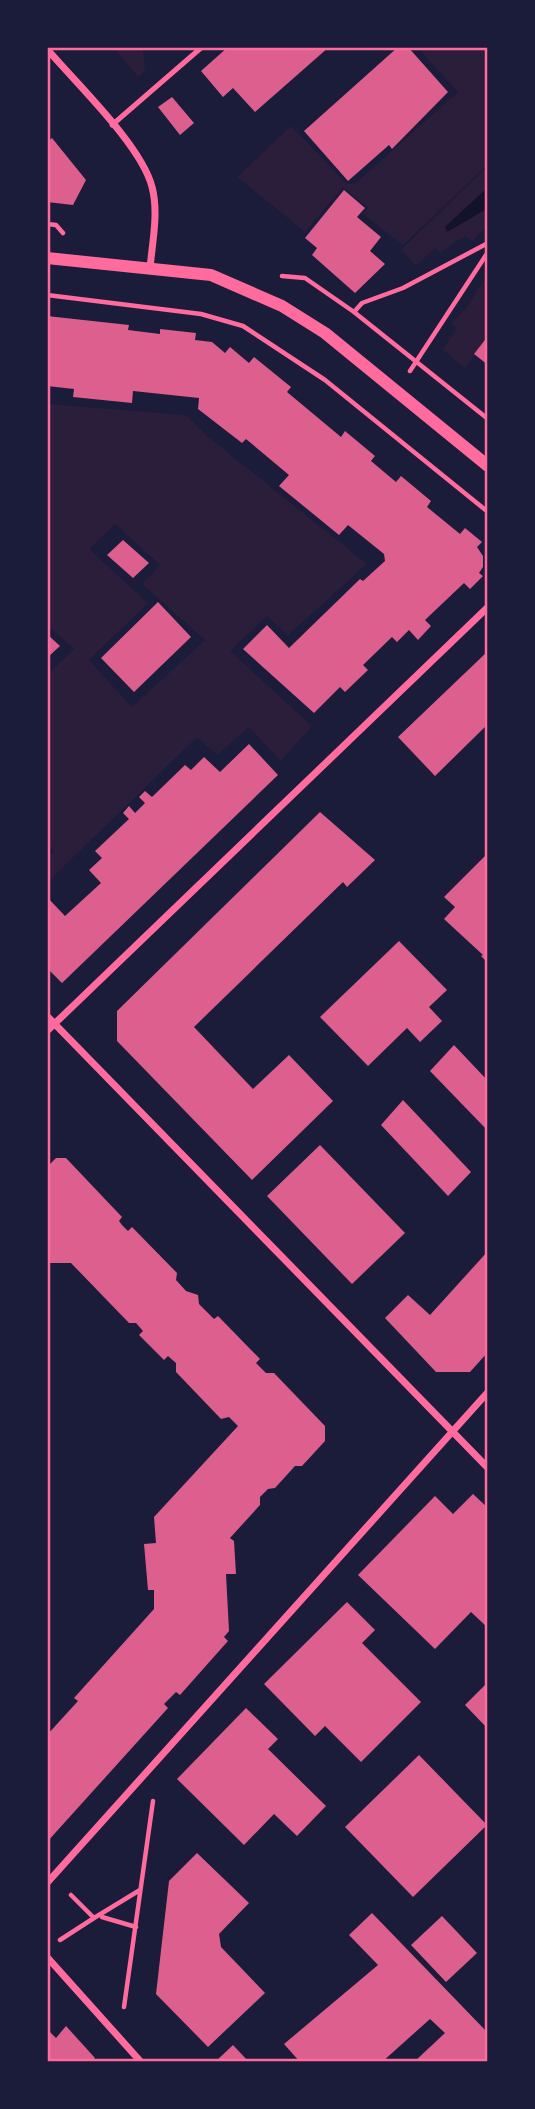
<svg xmlns="http://www.w3.org/2000/svg" width="535" height="2109" font-family="'Noto Sans',sans-serif">
  <rect width="100%" height="100%" fill="#1b1b3a"/>
  <path fill="#2a1e3b" fill-rule="evenodd" d="M113,47h30l2,24 -7,6z
    M417,47h71v117l-85,81 -40,-31 5,-6 -25,-21 -38,45 -68,-55 54,-51 56,58 9,-1 102,-91z
    M488,166v59l-16,16 -7,-5 -25,17 -5,-5 -19,18 -15,-16z
    M488,274v62l-23,32 -22,-18 14,-22 -6,-5 15,-15z
    M47,404l139,11 21,21 160,128 -79,71 -21,-19 -37,35 82,75 -31,35 -32,-34 -32,28 -20,-18 -148,144 -2,-23 7,-7 -7,-8v-168l27,-26 -27,-24zM115,524l45,41 -18,19 63,56 -73,67 -43,-47 59,-57 -59,-54z"/>
  <path fill="#12122b" d="M488,187v21l-41,24 -2,-5z"/>
  <path fill="#dd5f8e" d="M228,47h101l-74,65 -22,-24 -10,9 -22,-26z
    M398,47h10l40,45 -56,57 -3,-4 -41,36 -44,-50z
    M172,97l22,26 -14,12 -22,-28z
    M52,138l34,42 -13,25 -26,-3v-60z
    M344,190l21,18 -8,9 24,20 -11,14 15,13 -30,29 -43,-38 5,-7 -12,-10z
    M47,316l82,9 -1,5 32,4v-5l36,4 -1,7 17,2 13,11 5,-6 19,16 5,-6 37,30 -4,5 54,45 4,-6 30,25 -4,5 25,21 5,-6 30,25 -4,6 33,27 5,-6 17,14 -5,5 6,9v11l-4,6 4,3 -13,13 -6,-6 -39,37 6,6 -13,14 -9,-10 -12,12 -5,-5 -29,28 5,5 -23,22 -5,-5 -26,26 -71,-64 24,-24 22,23 71,-69 3,2 22,-20 -1,-7 -36,-29 -9,10 -60,-49 10,-11 -43,-36 -4,4 -44,-34 1,-11 -66,-7 -1,12 -59,-6 1,-8 -27,-3z
    M488,336v29l-14,-11z
    M123,540l26,23 -16,15 -26,-23z
    M158,602l33,35 -57,55 -33,-34z
    M47,634l13,12 -13,12z
    M488,651v73l-53,52 -37,-39z
    M249,744l29,31 -216,208 -15,-15v-71l18,19 36,-33 -12,-13 13,-12 -7,-7 34,-32 -6,-6 6,-7 6,7 10,-10 -6,-6 6,-6 7,6 33,-32 6,5 13,-13 16,15z
    M320,812l55,48 -28,27 -4,-5 -149,145 59,62 36,-34 44,46 -81,79 -135,-139v-30z
    M488,853v110l-7,-7 2,-1 -39,-36 11,-12 -11,-10z
    M399,941l48,49 -18,17 13,14 -22,21 -13,-14 -39,38 -48,-49z
    M454,1045l34,36v50l-58,-60z
    M403,1100l68,72 -23,24 -67,-71z
    M320,1145l85,88 -53,51 -85,-88z
    M56,1158h10l56,59 -3,4 3,4 6,6 4,-4 45,46 -1,7 10,11 12,4 1,9 15,15 4,-3 42,43 -4,4 10,10h8l51,53v15l-23,25h-7l-20,22 -7,1 -8,8v8l-30,33 4,3 2,33h-10l3,57 -5,6 4,4 -48,54 -4,-3 -12,12 4,4 -121,134v-107l31,-34 -4,-3 80,-89v-19h-6l-4,-46 12,-1 -2,-26 84,-91 -9,-9 -8,2 -45,-47v-9l-8,-7 -4,4 -25,-25 4,-4 -7,-8h-7l-58,-60h-24v-96z
    M488,1251v101l-18,20h-34l-51,-54 23,-23 22,20z
    M473,1494l15,14v120l-17,-16 -36,37 -77,-74 77,-79 18,18z
    M347,1602l28,28 -13,13 59,59 -60,60 -36,-36 -10,10 -51,-52z
    M488,1682v47l-23,-24z
    M246,1708l32,31 -10,10 58,57 -29,30 -23,-22 -30,31 -67,-66z
    M419,1755l68,70 -74,72 -68,-70z
    M197,1853l52,50 -30,31 2,13 44,46 -57,54 -52,-53 13,-113z
    M372,1913l116,120v29h-74l31,-29 -15,-14 -48,43h-82l-16,-18 94,-79 -29,-30z
    M442,1916l35,37 -31,29 -35,-37z
    M66,2026l29,32 -4,4h-44v-33l9,9z
    M233,2045l16,17h-34z"/>
  <g fill="none" stroke-linecap="round" stroke-linejoin="round">
    <path stroke="#ff6b9d" stroke-width="4.5" d="M47,224l9,1 7,8
      M282,276l23,2 49,34 134,107
      M47,295l154,19 42,12 82,54 163,132
      M354,312l8,-9 41,-15 85,-45
      M410,371l78,-119
      M102,1917l34,10
      M94,1918l46,-28
      M60,1940l34,-22 -23,-23
      M124,2007l29,-206"/>
    <path stroke="#ff6b9d" stroke-width="5" d="M112,125l90,-78"/>
    <path stroke="#ff6b9d" stroke-width="7" d="M47,49c29,34 95,97 105,138 7,26 0,56 -2,82
      M47,1016l441,452
      M47,1031l441,-424
      M47,1883l441,-491
      M47,1957l94,105"/>
    <path stroke="#ff6b9d" stroke-width="12" d="M47,258l164,17 71,31 43,27 163,133"/>
  </g>
  <rect width="535" height="2109" fill="none" stroke="#1b1b3a" stroke-width="98"/>
  <rect x="49" y="49" width="437" height="2011" fill="none" stroke="#ff6b9d" stroke-width="2.5"/>
</svg>
